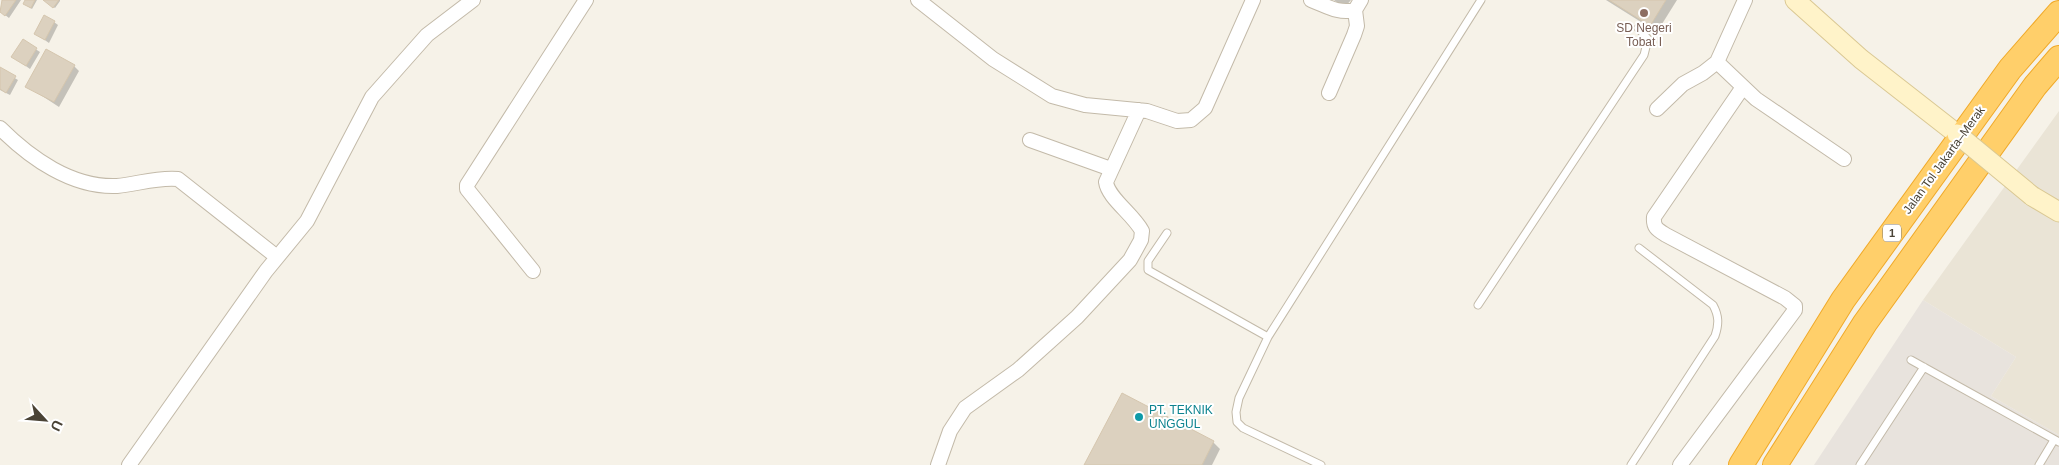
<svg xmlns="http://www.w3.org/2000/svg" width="2059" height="465" font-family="Helvetica,sans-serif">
  <rect width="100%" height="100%" fill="#f6f2e8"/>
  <path fill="#eae4d6" d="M2059,111v324l-68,-39 25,-39 -93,-57z"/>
  <path fill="#e8e3dd" d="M1923,300l93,57 -25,39 68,39v30h-245z"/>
  <path fill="#0003" d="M4,0h17l-12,18 -9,-7z
    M27,0h10l-5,9 -6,-4z
    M44,0h16v1l-5,7z
    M1334,0h17l-7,8z
    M1606,0h71l-20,32z
    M54,22l4,3 -9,18 -13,-9z
    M23,41l17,11 -10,17 -17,-12z
    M74,66l5,5 -20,36 -32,-21z
    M0,69l18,11 -8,15 -10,-5z
    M1213,442l7,7 -8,16h-126z"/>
  <path fill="#dcd1bf" stroke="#d5c6ae" d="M2,0h14l-11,16 -5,-4z
    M25,0h10l-4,8 -8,-4z
    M43,0h16l-6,8z
    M1609,0h57l-16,26z
    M44,15l11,6 -10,19 -11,-6z
    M23,39l14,9 -11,18 -15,-9z
    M46,49l29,16 -21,37 -29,-15z
    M0,67l16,9 -10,17 -6,-4z
    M1122,393l92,48 -12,24h-118z"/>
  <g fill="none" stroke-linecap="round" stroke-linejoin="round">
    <defs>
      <path id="lane" d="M1167,233l-19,28v9l120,67
        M1478,305l166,-250 4,-16 -10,-11
        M1911,360l148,82
        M1321,465l-78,-37 -6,-6 -1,-10 3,-14 29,-61 213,-337
        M1631,465l84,-129c4,-12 4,-20 -2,-31l-74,-57
        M1860,465l64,-98
        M2039,465l15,-25"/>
      <path id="street" d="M918,0l75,59 59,37 33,9 62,6 30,10 14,-1 14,-12 48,-108
        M1311,0c16,6 27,14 44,10l6,-10
        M1717,62l39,37 88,60
        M1329,93l25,-58 3,-9 -2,-16
        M1657,109l26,-25 20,-11 14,-11 28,-62
        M0,128c30,30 72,60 117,58 21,-2 40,-9 61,-7l99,78
        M1030,140l81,29
        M533,271l-66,-82v-4l119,-185
        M129,465l137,-194 41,-50 65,-124 55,-62 46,-35
        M938,465l12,-34 15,-23 53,-38 59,-53 53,-57 11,-20 1,-9c-9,-17 -34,-33 -36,-49l33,-72
        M1680,465l115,-155v-4l-10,-8 -119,-63c-8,-5 -13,-7 -12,-18l89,-130"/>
      <path id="secondary" d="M1795,0l66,59 96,75
        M2032,196l27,16"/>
      <path id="highway" d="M1741,465l102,-165 167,-231 49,-56
        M1775,465l90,-142 170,-237 24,-28"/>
    </defs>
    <use href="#lane" stroke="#c3baa9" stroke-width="9"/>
    <use href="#street" stroke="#c3baa9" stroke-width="16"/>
    <use href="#secondary" stroke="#dac893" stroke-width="21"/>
    <use href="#highway" stroke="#f0a928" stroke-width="26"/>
    <use href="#lane" stroke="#fff" stroke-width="7"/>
    <use href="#street" stroke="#fff" stroke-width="14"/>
    <use href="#secondary" stroke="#fff3c9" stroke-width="19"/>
    <use href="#highway" stroke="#ffcf6a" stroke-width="24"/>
    <defs>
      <path id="secondary-bridge" d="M1957,134l75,62"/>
    </defs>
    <use href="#secondary-bridge" stroke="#dac893" stroke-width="21" stroke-linecap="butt"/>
    <use href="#secondary-bridge" stroke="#fff3c9" stroke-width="19"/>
  </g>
  <circle fill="#8d6e63" stroke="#fff" stroke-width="2" cx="1644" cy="13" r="5"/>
  <circle fill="#0f9aa8" stroke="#fff" stroke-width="2" cx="1139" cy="417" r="5"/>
  <g text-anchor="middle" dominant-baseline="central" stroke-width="4" stroke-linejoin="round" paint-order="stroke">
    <rect fill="#fff" stroke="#807b72" stroke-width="1" x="1883" y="224.5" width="18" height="17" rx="4"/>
    <g font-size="11" font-weight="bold" fill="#4a4336">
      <text x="1892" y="233">1</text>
    </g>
    <g font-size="12" fill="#785e54" stroke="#fff">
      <text x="1644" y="28">SD Negeri<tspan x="1644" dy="14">Tobat I</tspan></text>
    </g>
    <g font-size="12" fill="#4a4336" stroke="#fff">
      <text transform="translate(1944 160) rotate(-54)">Jalan Tol Jakarta–Merak</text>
    </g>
    <g font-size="12" fill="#0d838f" stroke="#fff" text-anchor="start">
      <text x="1149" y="410">PT. TEKNIK<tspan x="1149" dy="14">UNGGUL</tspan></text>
    </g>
  </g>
  <g transform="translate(45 420) rotate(116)" stroke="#ffffff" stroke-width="4" paint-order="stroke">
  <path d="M0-4L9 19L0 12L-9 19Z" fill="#4a4336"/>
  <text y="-8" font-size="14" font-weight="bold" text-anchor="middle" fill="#4a4336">U</text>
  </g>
</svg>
